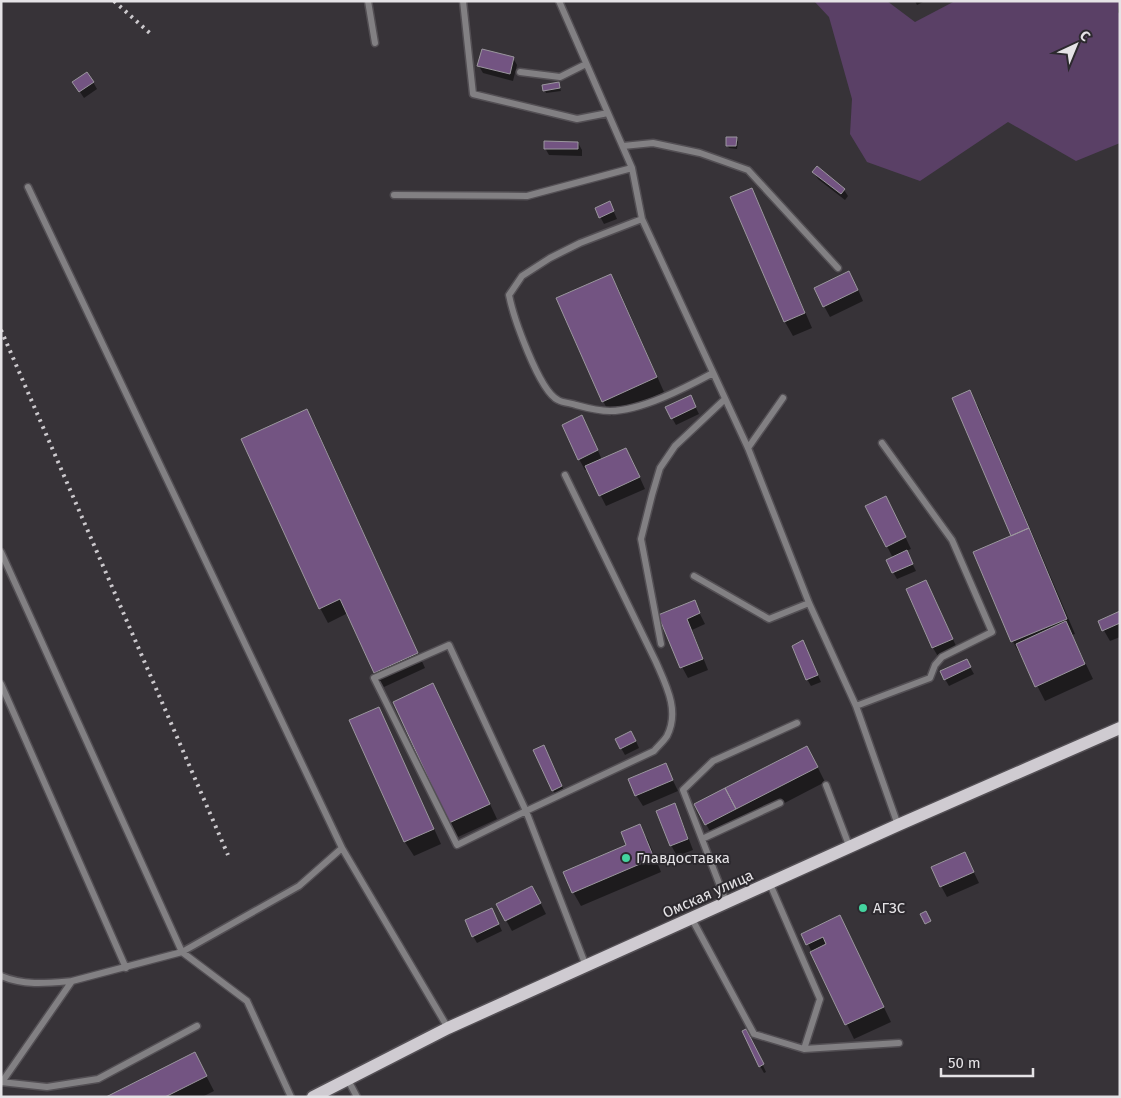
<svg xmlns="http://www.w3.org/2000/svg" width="1121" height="1098" font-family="'Fira Sans',sans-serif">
  <rect width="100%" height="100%" fill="#373338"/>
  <path fill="#5a4066" d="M814,1h73l28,21 40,-21h164l-1,11 2,3v128l-44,18 -68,-39 -88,59 -53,-19 -17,-28 2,-35 -23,-82z"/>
  <path fill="#0007" d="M915,1h10l-8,4z
    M513,58l4,7 -4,16 -30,-8 -4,-7z
    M93,82l4,7 -13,9 -6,-9z
    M558,83l3,8 -15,2 -1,-3z
    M736,139l2,3 -1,7 -8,-1 -2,-3z
    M578,143l4,7v6l-33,-1 -4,-7z
    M814,172l30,18 4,6 -3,4 -27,-21z
    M751,189l8,15 53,124 -19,8 -8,-14 -53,-125z
    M596,209l17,1 4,9 -13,5z
    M611,276l8,14 45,102 -53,24 -8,-15z
    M855,283l8,18 -33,16 -6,-11z
    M969,392l9,14 97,228 -3,1 21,44 -48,22 -23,-45h-1l-8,-14 -38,-89 37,-17z
    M694,404l5,10 -23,11 -4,-7z
    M306,411l9,14 110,243 -41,19 -9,-15 -27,-59 -20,10 -8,-15z
    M588,428l14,32h30l13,29 -39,17 -19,-37 -2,1 -6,-11z
    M867,507l25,2 19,40 -5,2 10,20 -19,8 -4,-7v-14z
    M926,582l32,68 -19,8 -6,-10z
    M694,602l11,22 -13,6 16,40 -20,8 -6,-11 -22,-51z
    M1120,613v24l-10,4 -11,-19z
    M803,642l18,40 -10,4 -4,-7z
    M970,667l4,7 -25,12 -4,-7z
    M433,684l8,15 56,120 -39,18 -8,-15z
    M378,709l8,14 55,121 -27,12 -9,-14 -54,-121z
    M635,739l4,9 -14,7 -4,-7z
    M547,753l18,40 -8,4 -4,-7z
    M815,762l10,20 -79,41 -3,-4 -31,16 -6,-11z
    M665,764l13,27 -35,15 -7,-11z
    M674,805l6,11 13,34 -16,6 -6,-11z
    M639,826l9,14 13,32 -80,34 -8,-14 55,-46z
    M965,854l14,29 -32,14 -6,-11z
    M538,898l8,16 -34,17 -6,-11z
    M495,916l7,15 -25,12 -4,-7z
    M840,917l51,105 -37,17 -46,-95z
    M750,1037l16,35 -2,1 -4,-7z
    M195,1054l19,37 -12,6h-93z"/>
  <path fill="#735482" stroke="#9b979e" d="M482,49l32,8 -4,17 -33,-8z
    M87,72l7,10 -15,10 -7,-10z
    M559,82l1,6 -17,3 -1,-6z
    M726,137h11l-1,9h-10z
    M544,141l34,1v7h-34z
    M817,166l28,23 -4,5 -29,-22z
    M752,188l53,125 -21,9 -54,-125z
    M610,201l4,10 -15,7 -4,-10z
    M849,271l9,19 -35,17 -9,-19z
    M611,274l46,103 -55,25 -46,-104z
    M970,390l59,138 -18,8 -59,-138z
    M691,395l5,12 -25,12 -6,-12z
    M307,409l111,244 -44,20 -34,-74 -21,10 -78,-170z
    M582,415l16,35 -20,10 -16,-35z
    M626,448l14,29 -41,19 -14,-30z
    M886,496l20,41 -20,10 -21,-41z
    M1029,528l38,91 -56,23 -38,-90z
    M907,550l6,14 -21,9 -6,-13z
    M926,580l27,59 -21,9 -26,-59z
    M695,600l5,13 -13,6 16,40 -23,9 -22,-53z
    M1120,611v12l-18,8 -4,-10z
    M1066,621l19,43 -50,23 -19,-43z
    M803,640l15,35 -12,5 -14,-34z
    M967,659l4,8 -27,13 -4,-9z
    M433,683l57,121 -41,19 -56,-121z
    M379,707l55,122 -30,13 -55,-122z
    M631,731l5,10 -16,8 -5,-10z
    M544,745l18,41 -10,5 -19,-41z
    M807,746l11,21 -82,42 -11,-21z
    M666,763l7,17 -38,16 -7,-17z
    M725,788l11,21 -31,16 -11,-21z
    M675,803l13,36 -18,7 -14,-35z
    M640,824l14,34 -82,35 -9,-21 63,-27 -5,-13z
    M965,852l9,20 -34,15 -9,-20z
    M532,886l9,17 -36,18 -9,-17z
    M492,908l7,16 -27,13 -7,-17z
    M926,911l5,10 -6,3 -5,-10z
    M840,915l44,92 -39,18 -35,-73 16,-8 -3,-7 -17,8 -5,-11z
    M746,1029l18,35 -5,3 -17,-36z
    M195,1052l12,24 -42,21h-59z"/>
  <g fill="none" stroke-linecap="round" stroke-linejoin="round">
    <defs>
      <path id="service" d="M368,1l7,42
        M463,1l10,93 104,25 31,-6
        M559,1l73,167 10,51 106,229 61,155 47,103 42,119
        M520,72l40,5 26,-13
        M623,146l30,-3 47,10 48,17 90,98
        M28,187l314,661 106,180
        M394,195l133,1 105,-28
        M642,219l-62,24 -30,15 -28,18 -13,19c4,21 30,96 49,105 5,3 13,3 18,5 11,3 23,6 34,6 31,0 75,-23 103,-38
        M748,448l35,-50
        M565,475l91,187c10,23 24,49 11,74 -3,5 -9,10 -13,15l-128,60 -69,34 -83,-167 75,-33 77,166 60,155
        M1,552l181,400 65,49 44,96
        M694,576l75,43 40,-16
        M661,644l-20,-105 11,-44 8,-27 15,-22 50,-47
        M1,684l125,284
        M856,706l74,-28 5,-13 7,-8 50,-25 -40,-92 -70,-97
        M826,785l24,63
        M702,839l78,-36
        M770,884l50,115 -16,50
        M727,904l-44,-114 30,-29 84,-38
        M692,919l62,115 50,15 95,-6
        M1,976c23,10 48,7 71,5
        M348,1080l9,17
        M1,1082l46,5 51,-8 99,-53
        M2,1082l70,-101 110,-29 117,-66 43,-38"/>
      <path id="primary" d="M313,1097l135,-69 450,-203 222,-97"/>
    </defs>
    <use href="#service" stroke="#534f54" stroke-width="9"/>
    <use href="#primary" stroke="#534f54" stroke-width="15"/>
    <use href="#service" stroke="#828083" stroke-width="6"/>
    <use href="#primary" stroke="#cfcbd1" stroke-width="12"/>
    <path stroke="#ccc9cd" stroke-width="4" stroke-dasharray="2.5 5" stroke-linecap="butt" d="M114,1l38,34
      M1,330l227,525"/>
  </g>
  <g fill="#44d49f" stroke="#2c292e" stroke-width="2">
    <circle cx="626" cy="858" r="5"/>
    <circle cx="863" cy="908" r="5"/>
  </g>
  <g text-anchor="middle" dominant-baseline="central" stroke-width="4" stroke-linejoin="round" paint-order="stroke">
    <g font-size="15" fill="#e5e3e6" stroke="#2c292e" text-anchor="start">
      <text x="636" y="858">Главдоставка</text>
      <text x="873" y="908">АГЗС</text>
    </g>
    <g font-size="15" fill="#e5e3e6" stroke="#2c292e">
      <text transform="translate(708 894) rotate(-24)">Омская улица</text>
    </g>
  </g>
  <rect width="1121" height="1098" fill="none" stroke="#e5e3e6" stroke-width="5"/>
  <g transform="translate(1076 45) rotate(44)" stroke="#2c292e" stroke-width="4" paint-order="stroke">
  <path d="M0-4L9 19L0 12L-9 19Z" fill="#e5e3e6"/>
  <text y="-8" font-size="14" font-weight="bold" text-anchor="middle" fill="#e5e3e6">С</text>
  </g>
  <path d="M941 1068v8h92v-8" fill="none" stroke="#e5e3e6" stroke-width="2.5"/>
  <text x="948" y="1068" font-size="15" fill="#e5e3e6" stroke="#2c292e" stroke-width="4" paint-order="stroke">50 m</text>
</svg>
